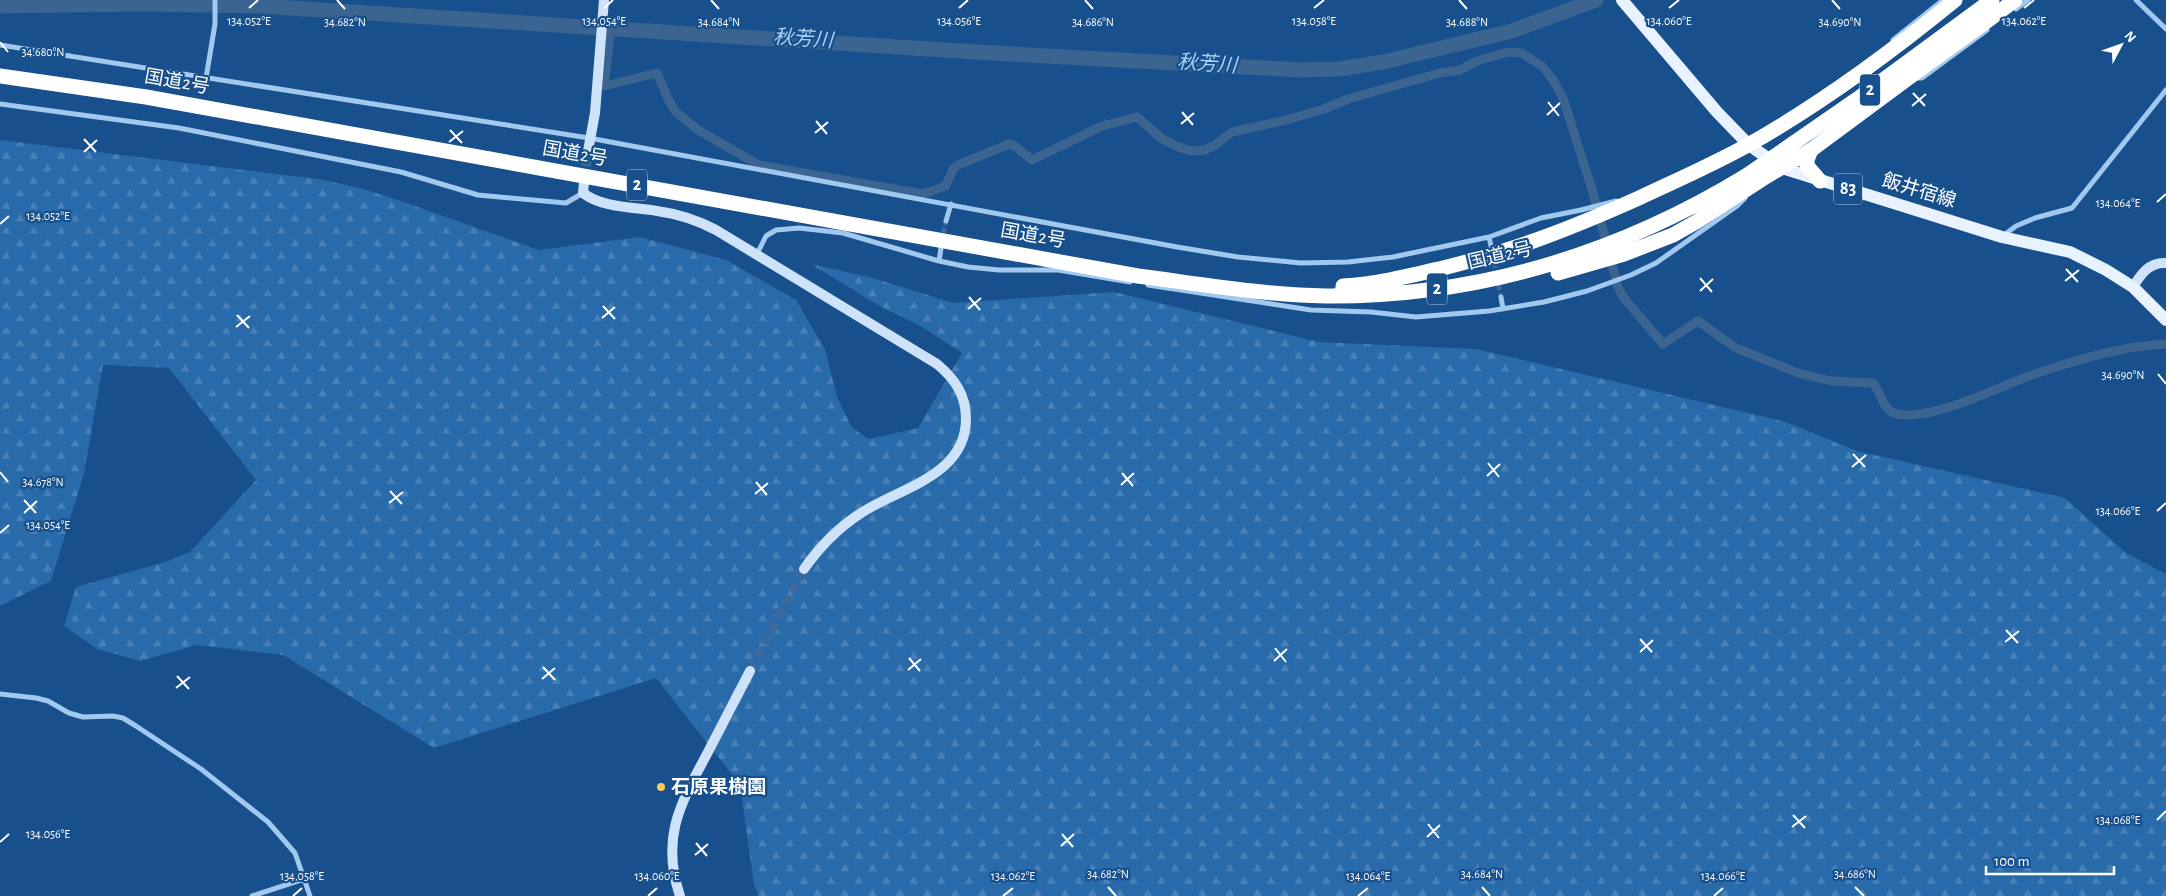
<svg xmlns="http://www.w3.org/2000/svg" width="2166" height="896" font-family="'Alegreya Sans','Noto Sans JP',sans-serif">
  <defs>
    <pattern id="forest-firs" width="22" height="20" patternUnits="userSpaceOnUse" patternTransform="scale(1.25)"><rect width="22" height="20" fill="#296aaa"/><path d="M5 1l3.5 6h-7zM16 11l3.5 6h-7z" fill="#4980b7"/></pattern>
  </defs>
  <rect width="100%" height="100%" fill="#17508c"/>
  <path fill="url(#forest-firs)" d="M0,140l318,39 42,9 41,13 138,49 101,-13 86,23 70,40 29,49 12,48 15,31 17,11 49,-11 44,-75 -43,-28 -38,-18 -70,-43 62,14 80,25 161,-11 205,50 157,7 310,73 71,29 208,47 61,55 40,21v322h-1407l-5,-11 -14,-100 -84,-107 -222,70 -151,-93 -86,-10 -57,16 -43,-12 -33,-23 12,-39 89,-25 25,-10 66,-72 -87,-112 -66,-3 -19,108 -33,108 -51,25z"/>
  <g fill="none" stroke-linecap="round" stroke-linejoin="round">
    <path stroke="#3b6590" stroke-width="9" d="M611,29l-7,57 53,-13 12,28 7,11 22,18 61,35 164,29 23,-8 7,-17 5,-4 51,-21 6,2 17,14 70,-34 35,-9 24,21 15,8 15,5 14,-1 10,-5 17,-13 54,-12 38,-11 24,-10 92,-26 20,-3 17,-9 31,-9 14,1 20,13 11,14 10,18 31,98 21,80
      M1617,285l6,12 40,47 35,-23 38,27 62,25 33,8 42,2c8,9 9,25 21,30 32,11 104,-26 135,-37 44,-15 91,-30 137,-32"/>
    <path stroke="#3b6590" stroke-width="15" d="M0,6l140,-2 119,2 716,46 325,18 39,-1 44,-7 129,-31 84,-31"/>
    <path stroke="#3a6a9d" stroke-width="5" stroke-dasharray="5 2.5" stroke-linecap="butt" d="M942,240l4,-19
      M1493,256l8,41"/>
    <path stroke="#3a6a9d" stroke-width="10" stroke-dasharray="10 5" stroke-linecap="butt" d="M584,181l4,-30
      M750,671l54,-102"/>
    <path stroke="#a1c8ef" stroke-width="5" d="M2136,0l30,29
      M2016,9l12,-9
      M1893,40l50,-40
      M0,45l589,93 588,109 61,10 63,6 47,-1 45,-5 96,-20 52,-19 40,-8 35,-9
      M206,78l9,-54v-24
      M1916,78h6l65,-48
      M0,104l179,24 222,44 77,23 88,8 17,-10
      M946,221l5,-17
      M2004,235l12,-9 19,-8 37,-10 94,-118
      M1489,237l2,9
      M757,254l9,-18 10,-6 23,-2 44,5 96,28 29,6 31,3h59l72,12
      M939,261l2,-13
      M1148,285l163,25 60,2 45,5 73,-6 55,-9 43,-11 44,-16 25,-12 81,-57 8,-8
      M1501,297l2,12
      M0,694l36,4 12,3 21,12 14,4 30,-1 10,2 13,8 65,43 67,53 27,31 15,43
      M252,896l52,-17"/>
    <path stroke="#cee3fa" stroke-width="10" d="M588,151l7,-38 9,-113
      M584,182l-1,11c19,15 51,14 74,18 22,3 40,9 59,19l221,134c18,15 29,31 29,55 0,57 -67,69 -105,94 -23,15 -41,33 -57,56
      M2133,287c8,-13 16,-25 33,-24
      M680,896c-20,-59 1,-93 28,-144 14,-27 28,-54 42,-81"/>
    <path stroke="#e9f2ff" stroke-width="12" d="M1622,0l95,112 32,33 33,23 220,69 68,15 36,18 27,17 33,33"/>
    <path stroke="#fff" stroke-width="15" d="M0,76l146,21 992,179c62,8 125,19 188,20 151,1 292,-42 420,-120
      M1811,150l-4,10v6l13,15
      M1558,273l66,-19 49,-19 23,-13 71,-46 44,-26 100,-74 72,-52
      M1343,286c35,-2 70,-11 104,-19 69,-17 127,-40 192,-69 36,-17 73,-33 109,-53 73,-41 142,-92 207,-145"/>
    <path stroke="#fff" stroke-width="15" d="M1983,24l32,-24
      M1746,176l110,-76 136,-100"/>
  </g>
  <path fill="none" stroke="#fff" stroke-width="2" d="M337,0l8,9M711,0l8,9M1085,0l8,9M1459,0l8,9M1832,0l8,9M249,8l9,-8M604,8l9,-8M959,8l9,-8M1314,8l10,-8M1669,8l10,-8M2024,8l10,-8M0,42l8,10M1913,93l12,13M1548,102l11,14M1912,106l14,-12M1182,112l11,13M1547,115l13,-12M816,121l11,13M1181,124l13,-11M450,130l12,13M815,133l13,-11M84,139l12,13M449,142l14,-11M84,152l13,-12M2157,202l9,-8M0,224l9,-8M2066,269l12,13M1700,278l12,14M2065,281l14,-11M1335,288l11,13M1700,291l13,-12M969,297l11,13M1334,300l13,-12M603,306l12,13M968,309l13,-11M237,315l12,13M602,318l13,-11M236,327l14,-11M2158,374l8,10M1853,454l12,13M1488,463l11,14M1852,467l14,-12M0,472l8,10M1122,473l11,13M1487,476l13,-12M756,482l11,13M1121,485l13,-12M390,491l12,13M755,494l13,-11M24,500l12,13M389,503l14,-11M2157,511l9,-8M24,513l13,-12M0,533l9,-8M2006,630l12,13M1640,639l12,13M2005,642l14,-11M1275,648l11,14M1640,652l13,-12M909,658l11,13M1274,661l13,-12M543,667l12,13M908,670l13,-11M177,676l12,13M542,679l13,-11M176,688l14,-11M1793,815l12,13M2157,820l9,-9M1428,824l11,14M1792,827l14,-11M1062,834l11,13M1427,837l13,-12M0,842l9,-8M696,843l11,13M1061,846l13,-12M695,855l13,-11M1108,887l8,9M1482,887l8,9M1855,887l9,9M293,896l9,-8M648,896l9,-8M1003,896l10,-8M1358,896l10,-8M1714,896l9,-8"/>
  <circle fill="#ffc95f" stroke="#17508c" stroke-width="2" cx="661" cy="787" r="5"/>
  <g text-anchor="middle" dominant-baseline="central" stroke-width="4.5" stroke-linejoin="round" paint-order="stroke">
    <g fill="#17508c" stroke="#b9cadc" stroke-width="1">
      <rect x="1860" y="74.5" width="20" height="31" rx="4"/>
      <rect x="627" y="169.5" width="20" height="31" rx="4"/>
      <rect x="1834" y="173.5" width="28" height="31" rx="4"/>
      <rect x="1427" y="273.5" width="20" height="31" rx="4"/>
    </g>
    <g font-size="18" font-weight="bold" fill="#fff">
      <text x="1870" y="90">2</text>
      <text x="637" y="185">2</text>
      <text x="1848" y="189">83</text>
      <text x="1437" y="289">2</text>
    </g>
    <g font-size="19" fill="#fff" stroke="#17508c">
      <text transform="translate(177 82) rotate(10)">国道2号</text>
      <text transform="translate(575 154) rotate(10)">国道2号</text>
      <text transform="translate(1919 191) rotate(17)">飯井宿線</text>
      <text transform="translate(1033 236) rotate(10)">国道2号</text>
      <text transform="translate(1500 256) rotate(-13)">国道2号</text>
    </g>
    <g font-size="19" font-weight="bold" fill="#fff" stroke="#17508c" text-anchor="start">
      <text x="671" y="787">石原果樹園</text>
    </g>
    <g font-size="20" font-style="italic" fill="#add2f6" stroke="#17508c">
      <text transform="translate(803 39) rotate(4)">秋芳川</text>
      <text transform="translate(1207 64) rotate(4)">秋芳川</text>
    </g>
  </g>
  <g font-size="12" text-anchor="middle" fill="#fff" stroke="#17508c" stroke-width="4.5" stroke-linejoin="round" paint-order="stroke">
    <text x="249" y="25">134.052°E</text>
    <text x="604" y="25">134.054°E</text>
    <text x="959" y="25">134.056°E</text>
    <text x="1314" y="25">134.058°E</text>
    <text x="1669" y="25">134.060°E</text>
    <text x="2024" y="25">134.062°E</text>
    <text x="345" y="26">34.682°N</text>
    <text x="719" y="26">34.684°N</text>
    <text x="1093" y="26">34.686°N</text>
    <text x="1467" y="26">34.688°N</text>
    <text x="1840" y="26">34.690°N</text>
    <text x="43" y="56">34.680°N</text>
    <text x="2118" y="207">134.064°E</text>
    <text x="48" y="220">134.052°E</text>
    <text x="2123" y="379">34.690°N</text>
    <text x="43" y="486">34.678°N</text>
    <text x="2118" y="515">134.066°E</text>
    <text x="48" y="529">134.054°E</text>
    <text x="2118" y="824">134.068°E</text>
    <text x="48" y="838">134.056°E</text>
    <text x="1108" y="878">34.682°N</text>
    <text x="1482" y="878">34.684°N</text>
    <text x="1855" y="878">34.686°N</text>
    <text x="302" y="880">134.058°E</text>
    <text x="657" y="880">134.060°E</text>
    <text x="1013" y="880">134.062°E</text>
    <text x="1368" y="880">134.064°E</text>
    <text x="1723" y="880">134.066°E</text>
  </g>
  <g transform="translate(2121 45) rotate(49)" stroke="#17508c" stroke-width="4" paint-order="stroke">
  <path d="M0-4L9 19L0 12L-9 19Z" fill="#ffffff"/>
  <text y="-8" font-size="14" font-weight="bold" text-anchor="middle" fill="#ffffff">N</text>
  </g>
  <path d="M1986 866v8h128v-8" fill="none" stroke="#ffffff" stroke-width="2.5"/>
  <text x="1994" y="866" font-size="15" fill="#ffffff" stroke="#17508c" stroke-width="4" paint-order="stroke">100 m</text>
</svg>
